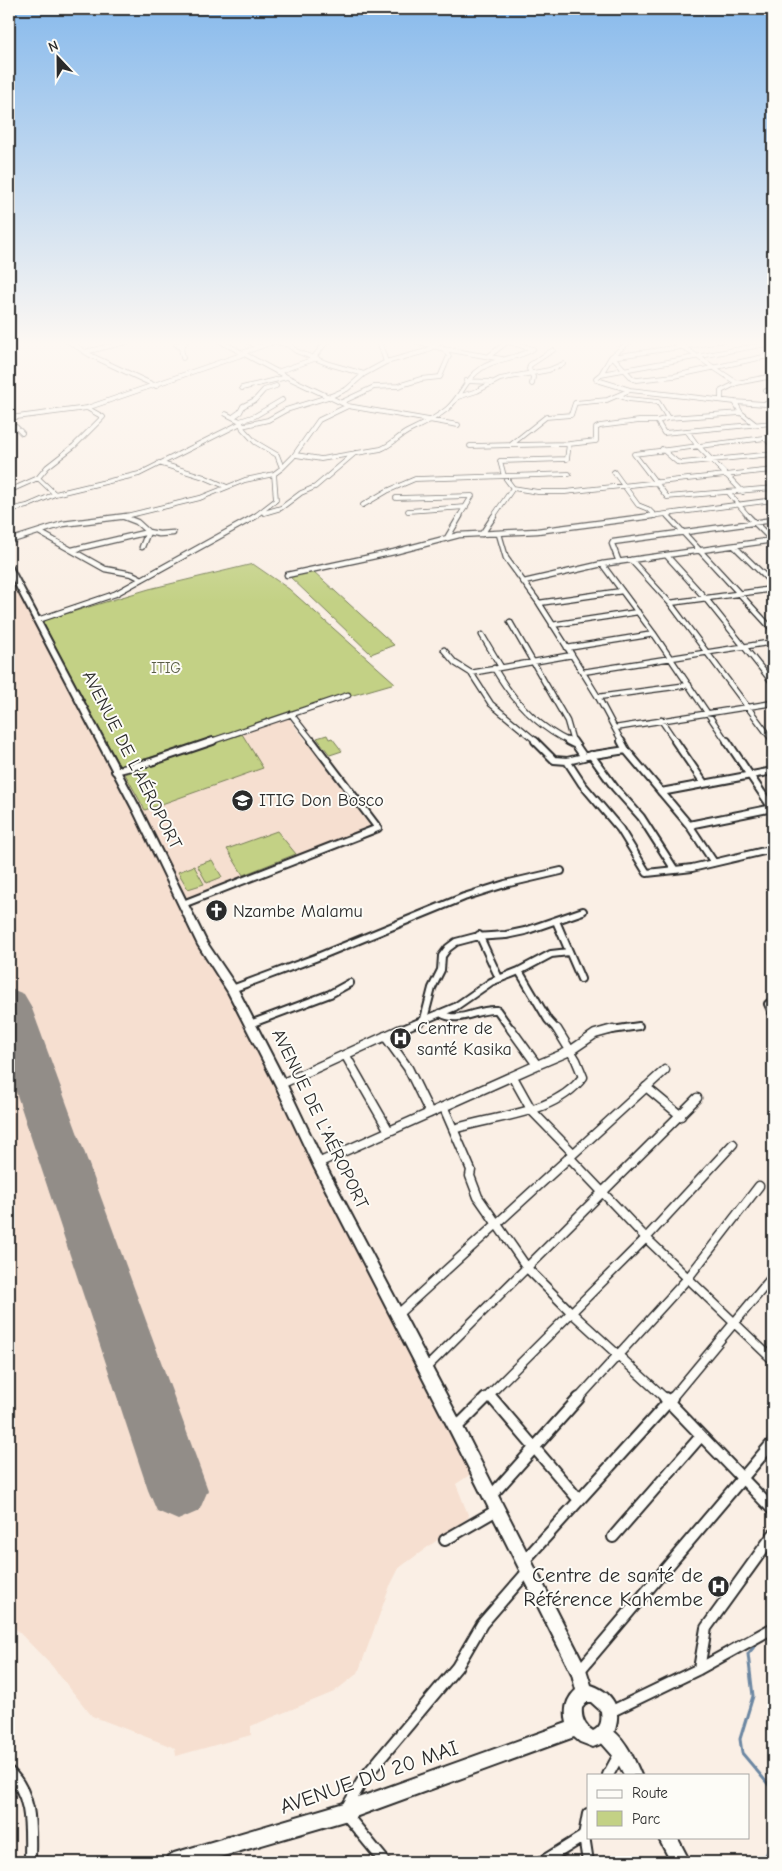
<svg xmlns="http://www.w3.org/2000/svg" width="782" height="1871" font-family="'Comic Neue',sans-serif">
  <rect width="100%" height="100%" fill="#faefe5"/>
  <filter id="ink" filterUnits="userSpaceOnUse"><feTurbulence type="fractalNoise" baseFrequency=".02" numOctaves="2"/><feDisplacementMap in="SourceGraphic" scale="10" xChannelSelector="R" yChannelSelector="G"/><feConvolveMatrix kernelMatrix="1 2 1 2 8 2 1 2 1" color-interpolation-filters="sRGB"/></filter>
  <g filter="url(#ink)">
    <path fill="#f6dfd0" d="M9,575l262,501 125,246 26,59 49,93 -15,10 13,33 -70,51 -9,18 -32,87 -24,19 -83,34v9l-75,21 -1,-8 -83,-32 -40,-50 -43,-44z
      M288,717l83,110 -184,72 -67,-125z"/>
    <path fill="#c3d185" stroke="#777e58" d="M253,564l36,25 106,94 -101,29 -174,55 -78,-146 107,-32z
      M313,571l81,74 -23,9 -82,-78z
      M242,734l21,34 -118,42 -20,-36z
      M327,735l2,4 3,-1 10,13 -12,4 -13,-17z
      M277,831l19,23 -53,21 -16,-26z
      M212,860l10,17 -15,6 -10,-18z
      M194,866l10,18 -16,5 -10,-17z"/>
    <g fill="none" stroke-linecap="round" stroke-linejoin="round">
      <path stroke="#6c87a2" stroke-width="3" d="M758,1642l-10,12 5,42 -13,43 2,14 31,37
        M762,1862l11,-19"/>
      <path fill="#928d88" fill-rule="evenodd" d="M9,988l15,6 7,12 177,484 -9,21 -21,9 -21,-9 -9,-21 -139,-419z"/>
      <defs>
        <path id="minor-far4" d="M68,341l22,14 66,31
          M220,341l67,36 61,29 110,19
          M247,341l11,6
          M274,341l15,4 7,6 33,13 35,10
          M379,341l7,21
          M416,341l28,8 58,10
          M630,341l-19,16 -10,17 -5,4 1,2 33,10 105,12 30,2 8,-3
          M674,341l63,42
          M183,344h-7l5,4 5,-7
          M181,348l2,10
          M85,352l46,-11
          M242,353l34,-12
          M489,356l19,-15
          M314,357l13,-16
          M612,357l109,-16
          M613,357l20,22 4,1 37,-4 99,-21
          M277,372l40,-14
          M601,374l172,-31
          M466,381l25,1
          M532,384l1,-7 -4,-8 1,-4 23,-15
          M242,388l45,-11
          M766,391l7,-2
          M620,396l8,3 30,3 10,16
          M458,397l19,-6 23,-12 49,-9 14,-6
          M721,399v-8l16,-8 36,-7
          M342,402l32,-15 24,-1 23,-7 19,-2 9,-21 -5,-7
          M735,402l6,11 14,11
          M741,413l-73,5 -11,3 7,12 109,-10
          M233,417l7,-5 3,-6 12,-6 9,-10 12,-4
          M9,418l78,-10 157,-54
          M240,421l15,-5 27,-16
          M9,425l7,2 6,6
          M242,426l26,-6 18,-10 45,-14 16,-7 17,-15 22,-12 40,-11 15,-10
          M687,431l10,14 46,47
          M773,437l-139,17 33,43 106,-9
          M765,438l8,8
          M512,444l34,-27 25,-2 4,-12 32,-3 23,-10
          M470,446l99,-2 27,-3v-13l4,-2 39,-5h18
          M662,449l15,13 5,1 91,-9
          M296,455l25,4 60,-10c10,-4 17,-12 26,-17 14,-7 28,-13 40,-23 15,-13 18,-30 35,-41 14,-10 36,-9 51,-19l-27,-8
          M159,463l45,14 23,10
          M282,468l11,-11 26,-37 29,-14
          M614,472l24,33 10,4 7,7
          M38,478l17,16
          M513,488l25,4h27l208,-22
          M11,490l27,-12 9,-11 27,-21 29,-29 -16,-9
          M729,493l20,24
          M396,498l76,-2 -13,21
          M363,505l24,-14 28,-12 154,-5
          M9,510l18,-4 28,-12 84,-20 102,-51
          M408,511l58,-4
          M264,513l17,-5 20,-15 14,-6 40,-34
          M667,515l2,2
          M122,517l78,-19 45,-18 29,-6 8,-6 -5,-13 -22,-13 -12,-13 -3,-8 -14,-7
          M254,517l22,-17 -2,-26
          M493,517l20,-29 -9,-12 -4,-15 67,-2 2,-15
          M643,517l130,-17"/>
        <path id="minor-far3" d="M668,516l105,114
          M748,516l25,25
          M124,517l13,5 11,10 -6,15
          M39,532l66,37 27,5 10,5
          M482,534l12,-18
          M499,534l7,24 33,45 33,52 26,42 24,45
          M447,538l13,-22
          M9,541l54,-17 64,-8
          M734,546l39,38
          M72,550l76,-18 11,2 14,-1
          M667,556l39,43 67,84
          M631,560l39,43 103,138
          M619,562l-7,-18 1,-2 160,-22
          M602,564l52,70 73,108
          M287,575l107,-23 65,-17 78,-4 115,-15
          M524,582l78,-18 171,-24
          M539,603l83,-12
          M670,603l103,-14
          M38,620l77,-26 141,-78
          M510,622l57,99 6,21
          M552,625l86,-13
          M482,635l19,32
          M567,648l87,-14
          M444,650l11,13 16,10 101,-18
          M494,668c18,31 44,59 76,74
          M583,672l190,-30
          M471,673l20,31 46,38
          M598,697l91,-12
          M291,714l22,28
          M661,720l15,22
          M615,728l158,-25
          M209,742l139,-47"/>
        <path id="minor-far2" d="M535,741l19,19 13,1 17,-4 -11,-16
          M568,741l6,3
          M621,741l5,9 63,75 24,36
          M675,741l29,42
          M727,741l45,67
          M591,755l24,33 26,29 34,53 17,-2 81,-19
          M587,756l39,-6
          M567,761l15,23 38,45 27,44 28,-3
          M115,771l36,-9 62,-21
          M661,792l112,-21
          M689,825l84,-17
          M183,904l195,-76 -66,-87
          M556,921l25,58
          M479,935l20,43
          M519,971l29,49 10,11
          M232,989l83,-31 149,-61 41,-13 56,-13
          M773,1000l-5,4 5,11
          M440,1013c20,12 36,-5 57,-3l15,21
          M424,1019l8,-31 9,-18 1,-14 6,-8 8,-6 19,-5 31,-2 19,-4 58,-20
          M250,1024l80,-30 20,-11
          M398,1031l57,-24 36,-25 28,-11 32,-17 18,-2
          M605,1031l34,-5"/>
        <path id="minor-far1" d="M385,1036l23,32 22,45
          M346,1056l43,75
          M537,1065l33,-14 25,-17 18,-5
          M513,1077l19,34 41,42
          M281,1084l120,-55
          M646,1087l35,29
          M444,1108l27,62 -1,6 8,21 50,72 44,44 94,86
          M454,1129c43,-14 100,-14 129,-52l-7,-17 -19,-31
          M569,1157l77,81 127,122
          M318,1163l219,-98 -26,-36
          M397,1315l268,-245
          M425,1369l272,-271
          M489,1395l4,4
          M485,1399l161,-161 87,-94
          M578,1399l110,-121 71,-92
          M671,1399l102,-123"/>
        <path id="minor" d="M492,1398l87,102
          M665,1398l108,112
          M456,1428l30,-30
          M491,1496l88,-98
          M613,1537l88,-101
          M445,1540l52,-30
          M524,1561l148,-163
          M699,1669l7,-41 67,-93
          M580,1670l193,-228
          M610,1712l89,-43 74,-41
          M9,1772c25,24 21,58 21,90
          M608,1775l12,-22
          M588,1814l-4,22 4,26
          M385,1862l-41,-50 20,-34 93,-111 25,-43 46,-53
          M542,1862l42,-26"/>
        <path id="primary" d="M605,1726c18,7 29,32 36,49h-17l-9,-17 -16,-18 -2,-6 2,-6z
          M658,1837h19l13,25h-19z"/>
        <path id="trunk" d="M9,565l3,2 130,245 65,131 29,43 49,95 37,78 139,264 124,243 6,19c27,9 32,30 20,55l-18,7 -13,-5 -6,-5 -230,84 -141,41h-38l3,-6 6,-3 170,-50 223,-80c-3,-12 -1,-24 9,-33l-4,-16 -121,-241 -137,-266 -38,-81 -48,-94 -30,-47 -64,-133 -125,-239zM587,1702h4l10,9c1,9 1,16 -8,20 -9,-6 -12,-13 -11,-23z"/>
      </defs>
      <use href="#minor-far4" stroke="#2b2b2b" stroke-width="5.5"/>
      <use href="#minor-far3" stroke="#2b2b2b" stroke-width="7"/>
      <use href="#minor-far2" stroke="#2b2b2b" stroke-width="10"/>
      <use href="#minor-far1" stroke="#2b2b2b" stroke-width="11"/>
      <use href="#minor" stroke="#2b2b2b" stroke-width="14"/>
      <use href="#primary" stroke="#2b2b2b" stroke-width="4"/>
      <use href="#trunk" stroke="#2b2b2b" stroke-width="4"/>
      <use href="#minor-far4" stroke="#fdfcf7" stroke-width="4"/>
      <use href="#minor-far3" stroke="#fdfcf7" stroke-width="4.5"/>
      <use href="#minor-far2" stroke="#fdfcf7" stroke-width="6"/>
      <use href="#minor-far1" stroke="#fdfcf7" stroke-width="8"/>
      <use href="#minor" stroke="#fdfcf7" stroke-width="10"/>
      <use href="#primary" fill="#fdfcf7" fill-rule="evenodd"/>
      <use href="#trunk" fill="#fdfcf7" fill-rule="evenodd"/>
    </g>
  </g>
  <linearGradient id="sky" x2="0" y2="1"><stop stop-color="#88baec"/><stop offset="0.57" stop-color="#fdf8f3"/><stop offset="1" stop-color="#fdf8f3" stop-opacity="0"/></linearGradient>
  <rect width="782" height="602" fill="url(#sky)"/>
  <defs>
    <symbol id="university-disc" viewBox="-11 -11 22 22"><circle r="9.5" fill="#2b2b2b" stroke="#fdfcf7"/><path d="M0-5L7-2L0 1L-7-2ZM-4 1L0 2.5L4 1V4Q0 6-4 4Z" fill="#fff"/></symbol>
    <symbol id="church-disc" viewBox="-11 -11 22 22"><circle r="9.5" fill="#2b2b2b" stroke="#fdfcf7"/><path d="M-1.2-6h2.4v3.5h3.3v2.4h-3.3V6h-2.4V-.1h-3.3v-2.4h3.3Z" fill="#fff"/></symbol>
    <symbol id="hospital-disc" viewBox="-11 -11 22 22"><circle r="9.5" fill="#2b2b2b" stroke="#fdfcf7"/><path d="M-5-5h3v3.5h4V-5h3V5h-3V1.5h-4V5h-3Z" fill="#fff"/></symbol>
  </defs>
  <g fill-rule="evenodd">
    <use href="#university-disc" x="230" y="788" width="25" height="25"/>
    <use href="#church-disc" x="204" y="898" width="25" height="25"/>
    <use href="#hospital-disc" x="388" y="1026" width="25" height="25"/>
    <use href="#hospital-disc" x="706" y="1574" width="25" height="25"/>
  </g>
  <g text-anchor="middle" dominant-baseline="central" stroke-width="4" stroke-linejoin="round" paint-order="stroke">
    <g font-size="15" fill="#595d46" stroke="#fdfcf7">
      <text x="166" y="668">ITIG</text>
    </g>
    <g font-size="18" fill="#2b2b2b" stroke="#fdfcf7">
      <text transform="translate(132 760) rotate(63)">AVENUE DE L'AÉROPORT</text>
      <text transform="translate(320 1119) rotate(64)">AVENUE DE L'AÉROPORT</text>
    </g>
    <g font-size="18" fill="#2b2b2b" stroke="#fdfcf7" text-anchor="start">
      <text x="259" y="800">ITIG Don Bosco</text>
      <text x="233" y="911">Nzambe Malamu</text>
      <text x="417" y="1028">Centre de<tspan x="417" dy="21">santé Kasika</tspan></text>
    </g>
    <g font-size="21" fill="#2b2b2b" stroke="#fdfcf7" text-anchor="end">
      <text x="703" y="1575">Centre de santé de<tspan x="703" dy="24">Référence Kahembe</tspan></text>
    </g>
    <g font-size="21" fill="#2b2b2b" stroke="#fdfcf7">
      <text transform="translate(369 1777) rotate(-19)">AVENUE DU 20 MAI</text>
    </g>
  </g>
  <rect width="782" height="1871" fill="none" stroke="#fdfcf7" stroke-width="30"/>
  <rect x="15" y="15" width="752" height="1841" fill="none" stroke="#2b2b2b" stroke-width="2" filter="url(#ink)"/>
  <rect x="587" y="1774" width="162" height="65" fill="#fdfcf7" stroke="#a9a8a5"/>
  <rect x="597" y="1790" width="25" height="8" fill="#fdfcf7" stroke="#a9a8a5"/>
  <text x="632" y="1798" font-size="15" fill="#2b2b2b">Route</text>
  <rect x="597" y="1811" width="25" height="15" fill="#c3d185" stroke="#a9a8a5"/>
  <text x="632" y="1824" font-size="15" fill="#2b2b2b">Parc</text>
  <g transform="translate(58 58) rotate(338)" stroke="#fdfcf7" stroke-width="4" paint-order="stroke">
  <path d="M0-4L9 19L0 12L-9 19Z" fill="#2b2b2b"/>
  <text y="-8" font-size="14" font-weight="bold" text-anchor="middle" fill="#2b2b2b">N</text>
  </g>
</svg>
